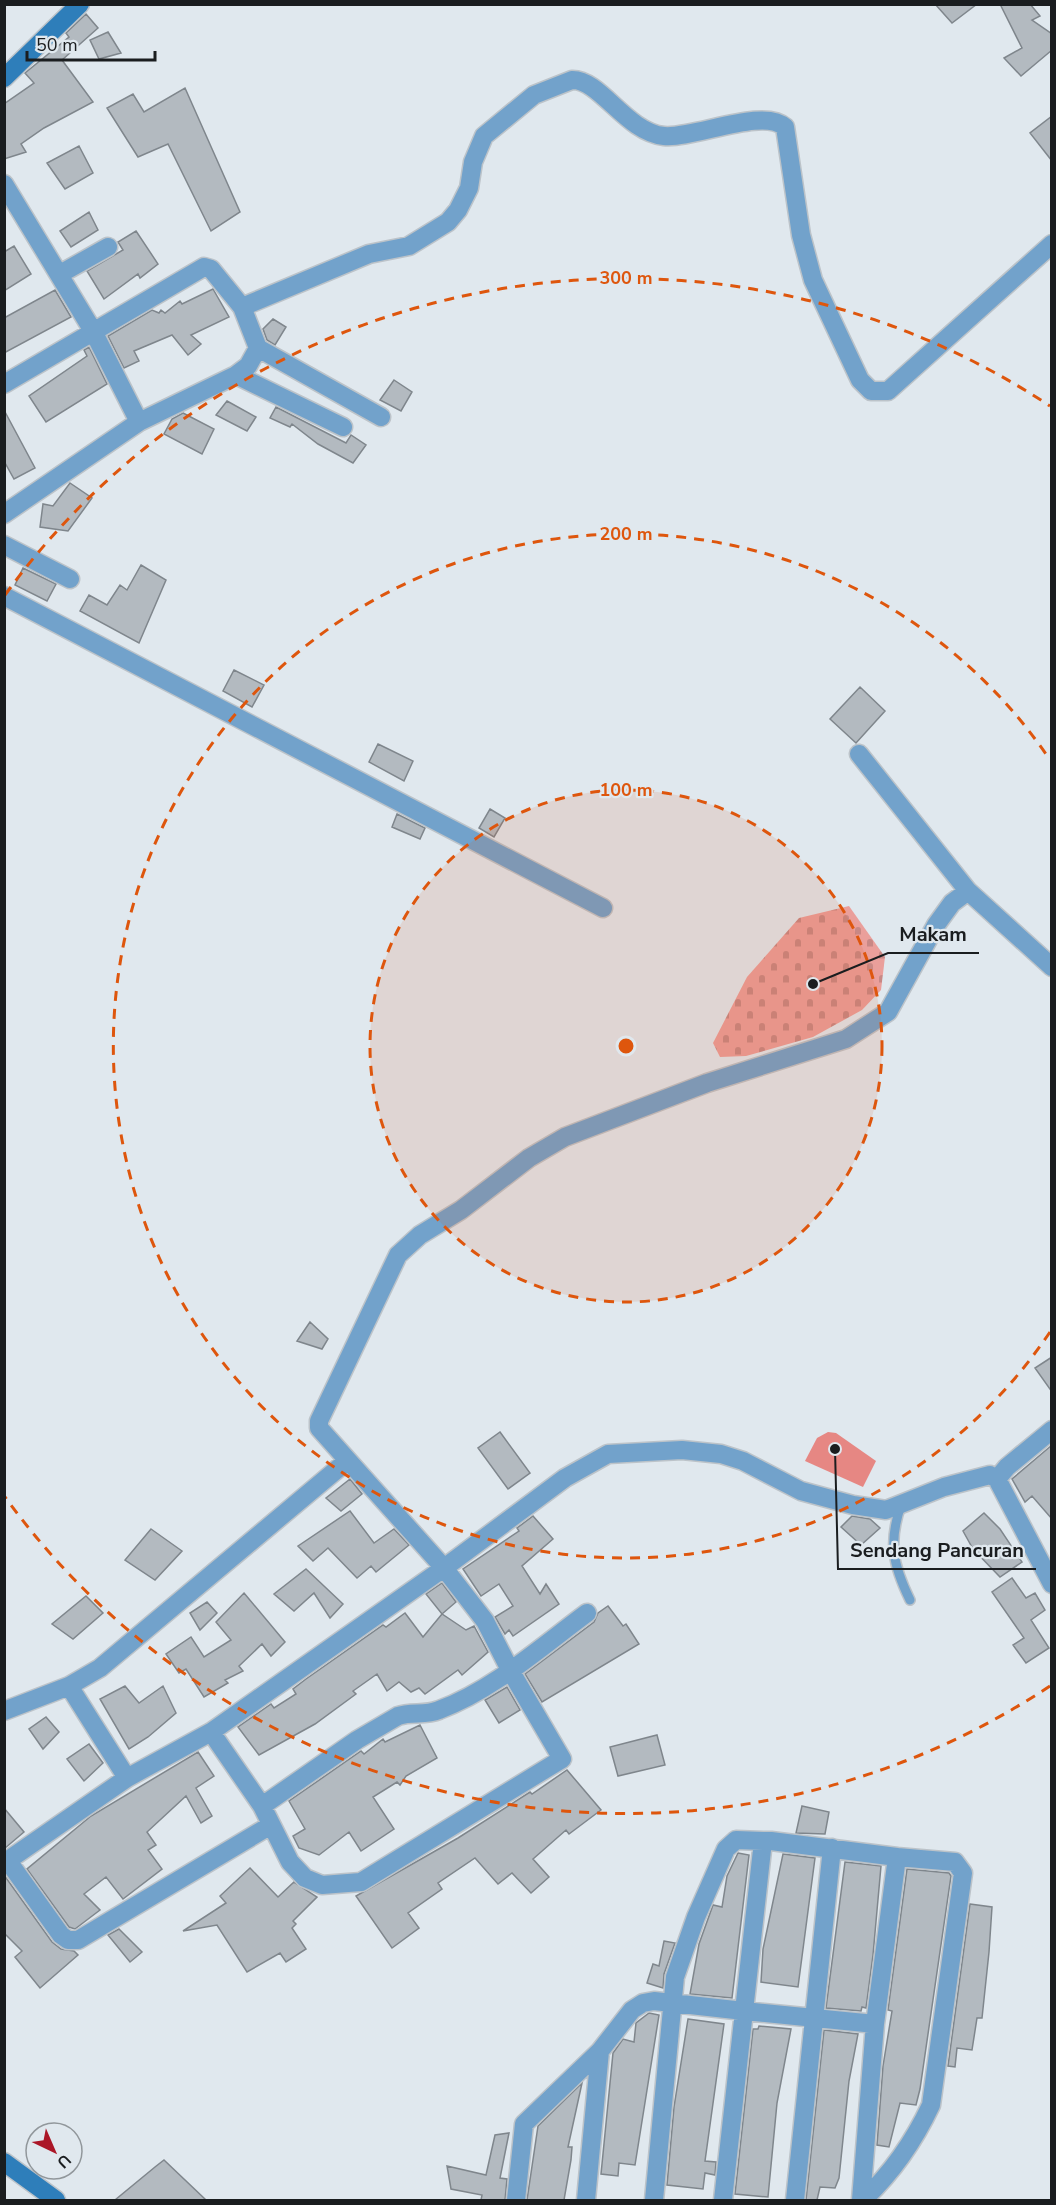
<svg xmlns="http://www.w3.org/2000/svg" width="1056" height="2205" font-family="'Nunito Sans',sans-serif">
  <defs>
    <pattern id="cemetery-stones" width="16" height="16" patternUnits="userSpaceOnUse" patternTransform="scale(1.5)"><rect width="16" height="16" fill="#ea9f9b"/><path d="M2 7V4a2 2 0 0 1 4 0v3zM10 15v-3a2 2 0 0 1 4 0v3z" fill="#c88885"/></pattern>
  </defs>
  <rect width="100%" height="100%" fill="#e0e8ee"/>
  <path fill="url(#cemetery-stones)" d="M849,906l36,51 -4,33 -19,20 -49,27 -67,19 -26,1 -7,-14 34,-66 52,-59z"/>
  <path fill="#e68783" d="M828,1432l8,1 40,28 -13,26 -58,-26 12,-23z"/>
  <path fill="#b3bac0" stroke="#7f868c" stroke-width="1.5" d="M935,4h42l-25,19z
    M1000,4h30l10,12 -8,4 20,14v16l-31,26 -17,-18 18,-10z
    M86,14l12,14 -36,32 31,42 -49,26 -23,16 5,8 -22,7v-55l30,-21 -9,-10 44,-36 -3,-4z
    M108,32l13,21 -22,6 -9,-19z
    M185,88l55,124 -29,19 -43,-87 -30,13 -31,-49 26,-14 11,18z
    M1052,116v45l-22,-28z
    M79,146l14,27 -28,16 -18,-26z
    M89,212l9,18 -27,17 -11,-16z
    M136,231l22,33 -18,14 -2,-4 -34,25 -17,-28 36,-21 -5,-8z
    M14,246l17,28 -27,17v-39z
    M213,289l16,28 -38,18 10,9 -13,11 -16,-20 -38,16 5,10 -15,7 -16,-32 44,-26 7,3 2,-3 4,3 15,-12 2,3z
    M55,290l16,27 -67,36v-35z
    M273,319l13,8 -11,18 -8,-5 -4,-11z
    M89,347l18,37 -61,38 -17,-26 58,-40 -3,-6z
    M394,380l18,12 -11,19 -21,-11z
    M227,401l29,16 -9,14 -31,-16z
    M276,407l70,36 5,-8 15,10 -13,18 -35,-19 -26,-20 -2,3 -20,-9z
    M4,410l31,58 -21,11 -10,-18z
    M183,413l31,16 -12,25 -38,-20 8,-15z
    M70,483l22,15 -24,33 -28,-4 3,-23 10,2z
    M141,565l25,15 -27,63 -59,-32 9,-16 18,10 13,-20 7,5z
    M23,568l33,16 -9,17 -32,-16z
    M234,670l30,15 -12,22 -29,-16z
    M860,687l25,24 -29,32 -26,-24z
    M378,744l35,17 -9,20 -35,-19z
    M490,809l15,9 -11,19 -15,-9z
    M397,814l28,14 -5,11 -28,-12z
    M310,1322l18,17 -6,10 -25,-8z
    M1052,1357v35l-17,-24z
    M500,1432l30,41 -22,16 -30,-41z
    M1052,1445v74l-20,-23 -7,6 -13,-23z
    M350,1479l12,15 -21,17 -15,-13z
    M350,1511l24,32 20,-14 15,16 -33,27 -5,-6 -14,12 -29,-30 -15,13 -15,-15z
    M984,1513l16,16 22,33 -22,15 -27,-28 -10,-18z
    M533,1516l20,23 -31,27 18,28 6,-10 13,20 -46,32 -4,-6 -4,4 -10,-17 18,-11 -14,-22 -18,12 -18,-27 56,-38 -2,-3z
    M852,1516l18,3 10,9 -19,17 -20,-18z
    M151,1529l31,22 -27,29 -30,-20z
    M306,1569l37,35 -13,14 -16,-25 -20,18 -20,-17z
    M1012,1578l14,20 9,-5 10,17 -14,10 18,28 -23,15 -13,-18 11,-7 -32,-46z
    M442,1583l14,19 -14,12 -16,-20z
    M244,1593l41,49 -14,14 -9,-12 -23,22 4,5 -18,9 3,3 -24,14 -18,-28 -7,4 -13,-19 25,-17 13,20 27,-17 -15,-18z
    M86,1596l17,17 -30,26 -21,-15z
    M207,1602l10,11 -17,17 -10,-17z
    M608,1606l15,20 3,-2 13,20 -97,58 -17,-28 69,-52 4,-9z
    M405,1613l18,24 19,-23 24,16 8,-4 14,26 -26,23 -4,-5 -33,24 -6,-6 -8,4 -12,-10 -12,9 -10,-17 -24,17 3,3 -41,30 -56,31 -21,-28 33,-23 3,4 22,-14 -3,-5 13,-10 77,-54 3,2z
    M125,1686l14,17 24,-17 13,27 -28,24 -19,12 -29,-50z
    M507,1687l13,23 -21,13 -14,-23z
    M46,1717l13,15 -16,17 -14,-20z
    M420,1725l17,33 -31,18 -6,9 -3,-3 -24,15 21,32 -33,22 -12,-19 -30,23 -20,-7 -6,-12 12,-7 -16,-28 72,-50 3,3 19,-15 2,3z
    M657,1735l8,30 -47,11 -8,-29z
    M89,1744l14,19 -19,18 -17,-22z
    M198,1752l16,24 -18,12 16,28 -11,7 -15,-27 -39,36 9,13 -8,5 14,19 -39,30 -17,-22 -22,17 16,16 -25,19 -6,-2 -42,-58 64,-53z
    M567,1770l34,40 -32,24 -3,-4 -33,29 16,18 -18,16 -19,-20 -14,11 -23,-26 -37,25 4,6 -34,24 11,15 -27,20 -36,-52 102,-58 72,-46 2,2z
    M802,1806l27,6 -4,22 -29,-1z
    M4,1808l20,24 -20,17z
    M738,1853l11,2 -17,143 -42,-4 9,-50 14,-39 9,2 5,-31z
    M783,1854l32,4 -17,129 -37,-5 2,-33z
    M845,1862l36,4 -8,89 -7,53 -4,-1 -1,4 -35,-3z
    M250,1868l28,29 16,-15 23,15 -24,24 3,3 -4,4 14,21 -20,13 -6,-9 -33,19 -30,-47 -34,6 43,-28 -6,-7z
    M907,1869l42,4 2,3 -31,213 -4,16 -16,-2 -11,44 -12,-2 6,-79 9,-55 -4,-1z
    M4,1875l48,67 9,7 13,2 4,4 -38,33 -25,-31 7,-6 -18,-18z
    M970,1904l22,3 -3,45 -7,66h-5l-5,32 -15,-2 -2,19 -7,-1z
    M119,1929l23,23 -12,10 -22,-27z
    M664,1941l11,2 -11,31 -1,14 -16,-5 6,-19 6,2z
    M649,2013l10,2 -24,150 -16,-2 -1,13 -17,-2 12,-121 10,-14 11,3 2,-19z
    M688,2019l36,5 -19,137 11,1 -1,13 -10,-2 -2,16 -36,-4 7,-78z
    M759,2026l32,3 -14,74 -9,94 -33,-3 18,-165h5z
    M824,2030l34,4 -9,47 -10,97 -4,10 -15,-1 -3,13h-11z
    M582,2083l-14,64h4l-1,13 -7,40h-37l11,-74z
    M509,2133l-9,45 7,1 -2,21h-24l1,-5 -31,-6 -4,-23 39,9 9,-40z
    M164,2160l42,40h-91l40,-33z"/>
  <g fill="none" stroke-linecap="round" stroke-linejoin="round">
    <defs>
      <path id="lane" d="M901,1505c-13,38 -8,60 9,95"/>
      <path id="street" d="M4,184l89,147 46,91 97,-47 12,-9 10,-18 -16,-41
        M60,274l48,-27
        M258,348l123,69
        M236,375l107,52
        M4,384l200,-117 7,2 31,38 127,-53 40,-8 39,-24 10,-12 11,-22 4,-26 11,-26 50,-41 38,-15c28,-1 54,52 92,56 30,3 99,-29 121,-9l16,108 12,45 47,100 11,11h17l164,-147
        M4,514l135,-92
        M4,545l66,34
        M4,596l599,312
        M859,754l109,137 84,76
        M997,1479l55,105
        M69,1686l58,92
        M4,1711l65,-25 31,-18 247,-207
        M211,1732l51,74 28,56 15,16 17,7 39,-3 201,-123 -52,-89 -25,-49 -41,-53 -125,-140v-7l79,-166 22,-20 41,-25 68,-52 36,-21 142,-54 139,-44 42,-27 48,-87 16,-22 16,-12
        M262,1806l95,-66 41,-24c13,-5 27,0 41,-6 54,-20 102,-63 148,-97
        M8,1861l53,74 7,5h10l193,-115
        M4,1863l123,-85 84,-46 233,-164 121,-90 43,-24 74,-4 39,4 22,7 58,30 52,14 33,5 58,-23 46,-12 7,4 10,-12 45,-37
        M516,2200l8,-76 76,-73 32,-41 11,-7 11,-2 90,10 19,-170h8l126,16 58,5 8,11 -32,232c-17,36 -39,68 -68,95
        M586,2200l14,-149
        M654,2200l21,-223 21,-60 30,-68 10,-9 27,1
        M723,2200l21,-189 131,13
        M795,2200l37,-352
        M861,2200l14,-176 22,-167"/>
      <path id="secondary" d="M4,78l76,-74
        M4,2162l52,38"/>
    </defs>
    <use href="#lane" stroke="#bcc3c9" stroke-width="12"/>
    <use href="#street" stroke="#bcc3c9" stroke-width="21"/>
    <use href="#secondary" stroke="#bcc3c9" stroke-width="21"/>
    <use href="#lane" stroke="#72a2cb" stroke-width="9"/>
    <use href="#street" stroke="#72a2cb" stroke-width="18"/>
    <use href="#secondary" stroke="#2e7eba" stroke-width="18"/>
  </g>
  <circle cx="626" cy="1046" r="256" fill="#de560d" fill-opacity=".12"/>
  <g fill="none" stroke="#de560d" stroke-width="3" stroke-dasharray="10 8">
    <circle cx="626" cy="1046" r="256"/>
    <path d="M1050 1332A512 512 0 1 1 1050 760"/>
    <path d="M1050 1686A768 768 0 0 1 5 1497M5 595A768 768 0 0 1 1050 406"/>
  </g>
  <circle cx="626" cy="1046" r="9" fill="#de560d" stroke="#e0e8ee" stroke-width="3"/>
  <g font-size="18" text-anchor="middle" font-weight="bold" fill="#de560d" stroke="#e0e8ee" stroke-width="4.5" stroke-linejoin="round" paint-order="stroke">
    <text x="626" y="284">300 m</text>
    <text x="626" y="540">200 m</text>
    <text x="626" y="796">100 m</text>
  </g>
  <path fill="none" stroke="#1a1d1f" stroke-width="2" d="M813 984L888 953H979M835 1449L838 1569H1036"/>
  <g fill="#1a1d1f" stroke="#e0e8ee" stroke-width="2">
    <circle cx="813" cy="984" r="6"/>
    <circle cx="835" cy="1449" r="6"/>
  </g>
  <g font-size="20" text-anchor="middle" font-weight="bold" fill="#1a1d1f" stroke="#e0e8ee" stroke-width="4.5" stroke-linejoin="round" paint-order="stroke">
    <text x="933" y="941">Makam</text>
    <text x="937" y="1557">Sendang Pancuran</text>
  </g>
  <rect width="1056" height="2205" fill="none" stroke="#1a1d1f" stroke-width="12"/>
  <g transform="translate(54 2151) rotate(136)"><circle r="28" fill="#e0e8ee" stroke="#91979b" stroke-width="1.5"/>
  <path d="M0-4.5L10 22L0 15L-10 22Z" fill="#ab1627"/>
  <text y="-9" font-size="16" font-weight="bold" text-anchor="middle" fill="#1a1d1f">U</text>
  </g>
  <path d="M27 51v9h128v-9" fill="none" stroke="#1a1d1f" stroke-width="3"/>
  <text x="36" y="51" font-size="18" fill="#1a1d1f" stroke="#e0e8ee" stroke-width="4.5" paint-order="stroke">50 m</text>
</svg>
